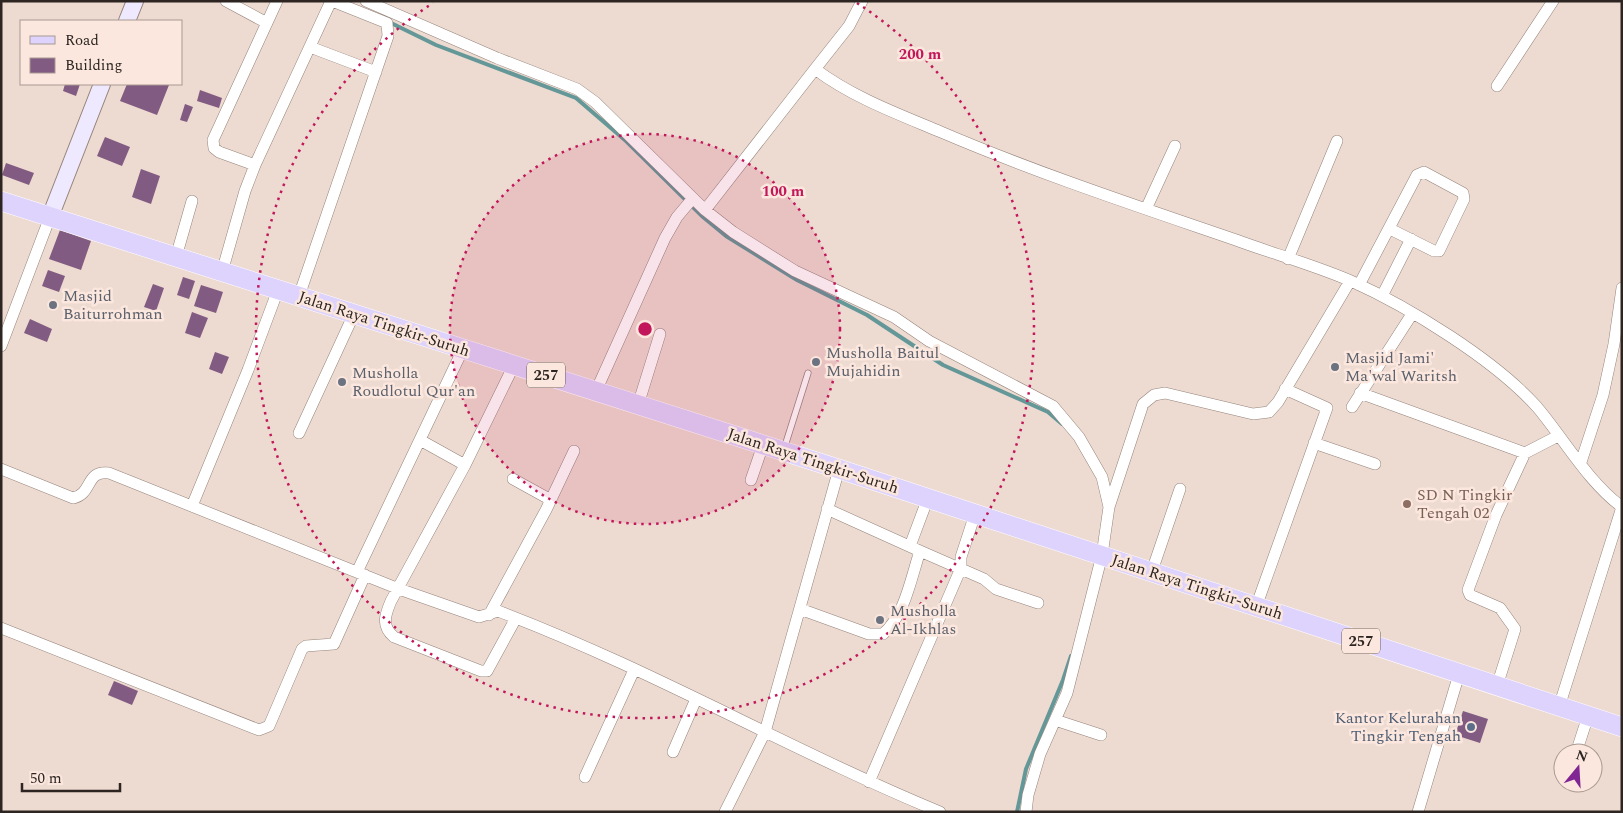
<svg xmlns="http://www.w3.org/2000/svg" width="1623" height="813" font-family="Spectral,serif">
  <rect width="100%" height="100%" fill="#eddad0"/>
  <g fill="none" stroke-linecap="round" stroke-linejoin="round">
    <path stroke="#649798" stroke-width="4" d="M389,22l47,23 140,53 50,43 77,76 23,19 71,44 70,35 76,50 105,47 14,12
      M1017,812l9,-43 37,-89 8,-24"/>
  </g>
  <path fill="#825b82" d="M65,84h15l-4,12 -13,-5z
    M127,84l42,1 -12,30 -37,-14z
    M200,90l22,8 -3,10 -22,-7z
    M185,104l8,3 -6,15 -7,-2z
    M105,137l25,10 -8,19 -25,-10z
    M6,163l28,10 -5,12 -27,-10z
    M141,169l19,7 -9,28 -19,-7z
    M60,230l31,11 -10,29 -32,-11z
    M48,270l17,6 -6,16 -17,-6z
    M183,277l12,4 -6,18 -12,-4z
    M153,284l11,4 -8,23 -12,-4z
    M201,285l22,7 -7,21 -22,-7z
    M192,312l16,6 -8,20 -15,-5z
    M30,319l22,10 -5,13 -23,-9z
    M215,352l14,5 -7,17 -13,-5z
    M114,681l24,10 -6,14 -24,-10z
    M1463,711l25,8 -8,24 -25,-8z"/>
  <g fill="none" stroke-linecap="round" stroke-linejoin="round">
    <defs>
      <path id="lane" d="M784,449l24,-76"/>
      <path id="street" d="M226,1l41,22
        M366,1l131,57 80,31 18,13 110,108 28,22 62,39 99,46 35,24 124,65 26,31 23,40 7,30
        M862,1l-13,25 -34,43c37,28 83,45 126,63 96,41 196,74 295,108 38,14 78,25 115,41 58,26 144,79 186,126 27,32 51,75 85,100l-63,200
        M310,47l66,25
        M1497,86l56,-85
        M255,165l76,-164
        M1146,209l29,-63
        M705,210l110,-141
        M176,257l16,-56
        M1288,259l49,-118
        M222,272l23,-81 10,-26 -36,-13 -5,-4 -1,-8 64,-139
        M1359,285l58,-110 7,-3 39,21 1,6 -25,52h-5l-44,-22
        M299,296l89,-260 -1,-13 -55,-22
        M1382,296l29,-57
        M1,346l49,-129
        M514,365l-49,100 -74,136c-6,14 -10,25 3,36l87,34h6l29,-53
        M596,391l69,-153 12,-21 16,-19
        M1360,393l165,60
        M638,405l22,-71
        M1352,407l60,-93
        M299,433l55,-119
        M420,440l45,25
        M1314,443l61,21
        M1581,462l22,-67 11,-51 8,-56
        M1,469l72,29c20,-4 12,-28 36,-25l290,116 80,28 19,-6c151,57 292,139 442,201
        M513,479l38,21
        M751,480l12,-35
        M192,506l56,-136 30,-80
        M910,546l18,-48
        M920,551l64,28 12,10 42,14
        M1152,571l28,-82
        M357,572l106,-223
        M1256,607l71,-199 -42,-19
        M800,609l69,25h14c22,-19 28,-56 37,-83l-93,-42
        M489,615l57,-105 28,-59
        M1,628l258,102 10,-4 33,-77 4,-3 28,-2 31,-69
        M1497,686l18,-57 -15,-21 -30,-13 -2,-5 28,-75 29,-62 33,-17
        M1055,720l46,15
        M673,752l23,-53
        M1576,753l12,-37
        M585,777l49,-107
        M869,782l92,-214v-11l14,-43
        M725,812l40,-80 74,-263
        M1026,812l2,-17 12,-41 27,-61 35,-138 7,-48 34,-103 11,-9 11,-2 88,21 16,-2 9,-10 72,-121
        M1418,812l41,-138"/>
      <path id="secondary" d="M127,21l8,-20
        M50,217l52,-133"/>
      <path id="primary" d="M1,201l838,268 783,258"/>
    </defs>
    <use href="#lane" stroke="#95847b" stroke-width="7"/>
    <use href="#street" stroke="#95847b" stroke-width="12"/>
    <use href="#secondary" stroke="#95847b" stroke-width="18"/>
    <use href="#primary" stroke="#fff" stroke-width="20"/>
    <use href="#lane" stroke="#fff" stroke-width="5.5"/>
    <use href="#street" stroke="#fff" stroke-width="11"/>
    <use href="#secondary" stroke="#eee9fe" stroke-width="16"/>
    <use href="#primary" stroke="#ded3fd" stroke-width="19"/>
  </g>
  <circle cx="645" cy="329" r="195" fill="#c2185b" fill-opacity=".12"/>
  <g fill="none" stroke="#c2185b" stroke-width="2.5" stroke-dasharray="2.5 5">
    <circle cx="645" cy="329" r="195"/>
    <path d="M857 3A389 389 0 1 1 433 3"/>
  </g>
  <g fill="#6b7280" stroke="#fbe7dd" stroke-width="2">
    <circle cx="53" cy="305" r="5"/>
    <circle cx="816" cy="362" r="5"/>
    <circle cx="1335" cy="367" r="5"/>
    <circle cx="342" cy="382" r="5"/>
    <circle cx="880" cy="620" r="5"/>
  </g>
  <circle fill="#8d6e63" stroke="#fbe7dd" stroke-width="2" cx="1407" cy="504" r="5"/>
  <circle fill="#5c6f8a" stroke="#fbe7dd" stroke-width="2" cx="1471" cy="727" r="5"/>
  <g text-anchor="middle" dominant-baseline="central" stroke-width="5" stroke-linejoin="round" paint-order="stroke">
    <g fill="#fbe7dd" stroke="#6a5f59" stroke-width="1">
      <rect x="527" y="362.5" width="38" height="25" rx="4"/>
      <rect x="1342" y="628.5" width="38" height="25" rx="4"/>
    </g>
    <g font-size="15" font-weight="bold" fill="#2c2521">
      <text x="546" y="375">257</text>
      <text x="1361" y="641">257</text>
    </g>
    <g font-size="16" fill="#5b616d" stroke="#fbe7dd" text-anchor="start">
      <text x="63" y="296">Masjid<tspan x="63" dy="18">Baiturrohman</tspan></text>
      <text x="826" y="353">Musholla Baitul<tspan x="826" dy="18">Mujahidin</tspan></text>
      <text x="1345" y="358">Masjid Jami'<tspan x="1345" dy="18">Ma'wal Waritsh</tspan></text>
      <text x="352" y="373">Musholla<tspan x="352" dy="18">Roudlotul Qur'an</tspan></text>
      <text x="890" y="611">Musholla<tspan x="890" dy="18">Al-Ikhlas</tspan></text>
    </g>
    <g font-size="16" fill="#2c2521" stroke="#fbe7dd">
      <text transform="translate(384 324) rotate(18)">Jalan Raya Tingkir-Suruh</text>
      <text transform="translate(813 461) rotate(18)">Jalan Raya Tingkir-Suruh</text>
      <text transform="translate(1197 587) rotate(18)">Jalan Raya Tingkir-Suruh</text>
    </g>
    <g font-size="16" fill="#785e54" stroke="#fbe7dd" text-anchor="start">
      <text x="1417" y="495">SD N Tingkir<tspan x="1417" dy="18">Tengah 02</tspan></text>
    </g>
    <g font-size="16" fill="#4e5e75" stroke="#fbe7dd" text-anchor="end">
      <text x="1461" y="718">Kantor Kelurahan<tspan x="1461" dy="18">Tingkir Tengah</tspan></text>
    </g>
  </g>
  <circle cx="645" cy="329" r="8" fill="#c2185b" stroke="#fbe7dd" stroke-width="2.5"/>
  <g font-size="15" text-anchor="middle" font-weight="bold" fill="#c2185b" stroke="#fbe7dd" stroke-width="5" stroke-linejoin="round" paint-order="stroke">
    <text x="920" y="59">200 m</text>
    <text x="783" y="196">100 m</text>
  </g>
  <rect width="1623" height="813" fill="none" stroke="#2c2521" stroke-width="5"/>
  <rect x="20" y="20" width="162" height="65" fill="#fbe7dd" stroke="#a89992"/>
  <rect x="30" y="36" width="25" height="8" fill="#ded3fd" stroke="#a89992"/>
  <text x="65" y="45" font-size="15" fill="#2c2521">Road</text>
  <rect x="30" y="58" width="25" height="15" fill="#825b82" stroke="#a89992"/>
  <text x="65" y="70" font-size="15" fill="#2c2521">Building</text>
  <g transform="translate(1578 768) rotate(18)"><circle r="24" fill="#fbe7dd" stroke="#a89992"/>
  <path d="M0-4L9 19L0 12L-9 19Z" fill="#802794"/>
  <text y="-8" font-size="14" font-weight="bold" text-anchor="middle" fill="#2c2521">N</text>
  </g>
  <path d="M22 783v8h98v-8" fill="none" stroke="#2c2521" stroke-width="2.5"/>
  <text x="30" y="783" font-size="15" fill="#2c2521" stroke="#fbe7dd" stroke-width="4" paint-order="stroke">50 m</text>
</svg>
